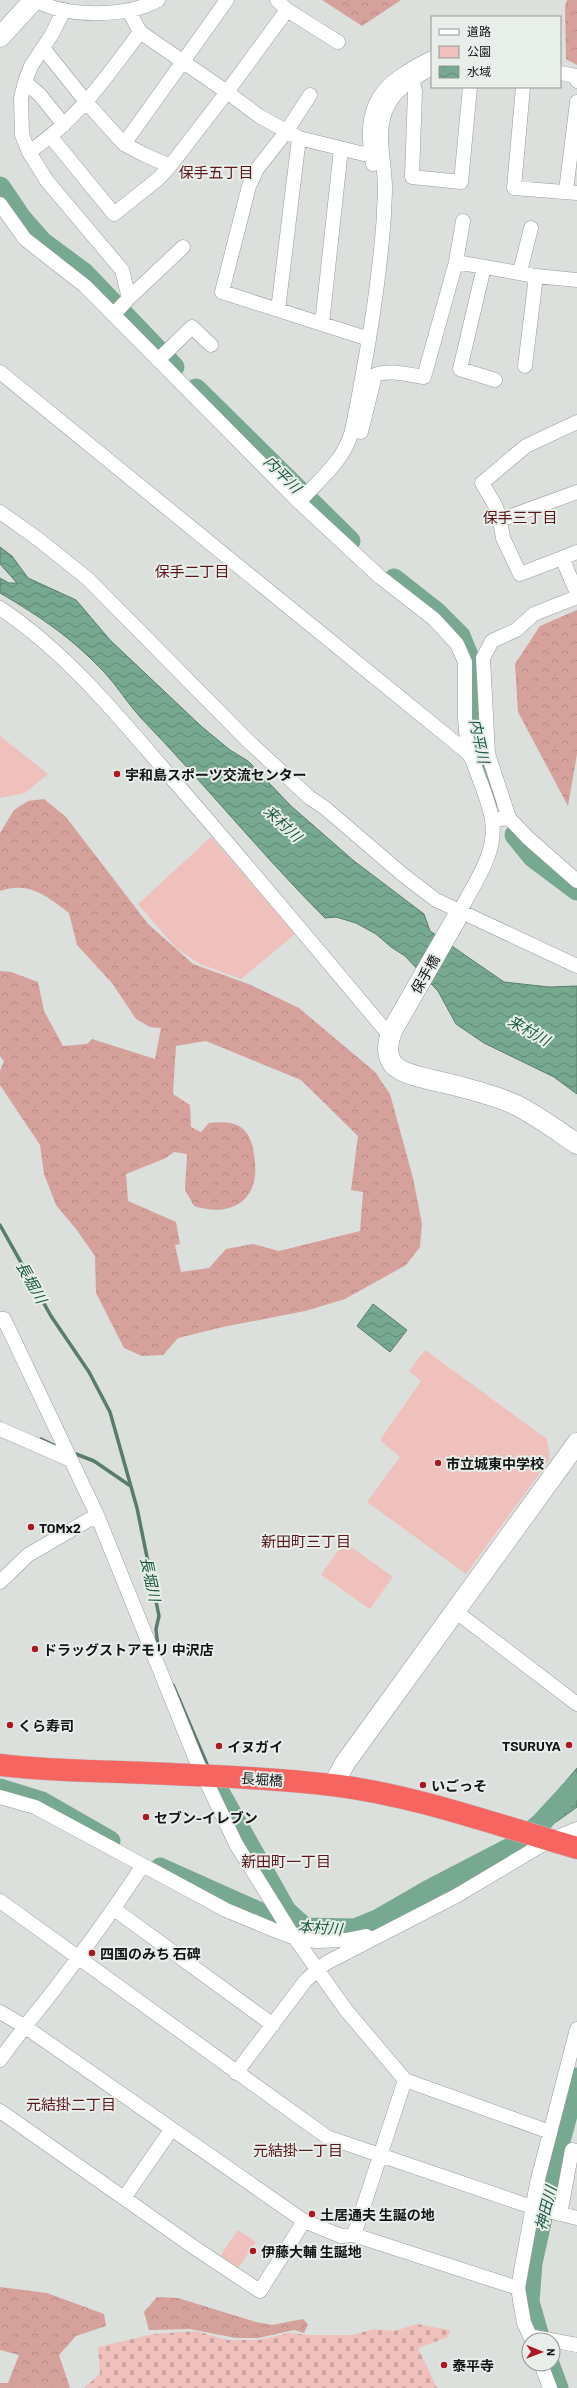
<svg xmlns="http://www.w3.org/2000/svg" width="577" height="2388" font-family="Barlow,'Noto Sans JP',sans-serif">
  <defs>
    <pattern id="forest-crowns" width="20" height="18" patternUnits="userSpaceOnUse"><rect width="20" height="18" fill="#d6a09b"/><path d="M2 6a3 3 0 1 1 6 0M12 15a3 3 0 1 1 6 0" fill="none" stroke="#b78985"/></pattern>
    <pattern id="cemetery-stones" width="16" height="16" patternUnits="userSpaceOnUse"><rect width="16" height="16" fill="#efc0bc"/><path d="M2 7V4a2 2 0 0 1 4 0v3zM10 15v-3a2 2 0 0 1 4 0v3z" fill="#cca4a1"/></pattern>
    <pattern id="water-waves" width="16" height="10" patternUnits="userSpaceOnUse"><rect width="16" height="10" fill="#77a990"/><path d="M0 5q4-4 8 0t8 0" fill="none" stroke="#608874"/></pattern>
  </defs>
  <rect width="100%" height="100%" fill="#dbe0dd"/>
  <path fill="url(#forest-crowns)" fill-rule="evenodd" d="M322,0h79l-39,26z
    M567,0h10v65l-11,-6 -1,-53z
    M577,610v144l-9,52 -50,-94 -3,-48 25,-38z
    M44,799l22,18 82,107 45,40 58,21 48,23 76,64 15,22 23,84 9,46 -2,23 -14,18 -61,34 -40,12 -82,16 -45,11 -15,17 -21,1 -18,-8 -28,-55 -1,-37 -19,-27 -20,-24 -12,-31 -4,-29 -40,-60v-14l4,-10 -4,-5v-85l11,1 27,10 6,29 19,35 24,-2 5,-5 63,20 6,-31 -11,-1 -14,-8 -24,-36 -35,-38 -8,-32c-23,-17 -39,-32 -69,-22v-58l14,-23 14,-9zM206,1041l95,39 57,56 -7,54 12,2 -3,39 -81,20 -26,-7 -27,5 -17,19 -28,4 -6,-27 5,-1 -4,-22 -48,-21 -2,-27 40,-16 8,-6 13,2 -2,36 9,16c40,13 68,-8 60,-51 -1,-9 -4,-21 -12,-27 -9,-7 -23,-6 -33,-5l-8,9 -10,-5 -1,-22 -17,-11 3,-48z
    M0,2287l47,6 57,21 2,12 -30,10 -17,19 11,33h-70v-5h8l11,-28 -19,-5z
    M157,2297l21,1 78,24 16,3 31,-6 5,5 -4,9 -10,-3 -36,8h-22l-46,-9 -41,1 -5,-18z"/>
  <path fill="url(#cemetery-stones)" d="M417,2324l33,6 -2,7 -30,11 19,40h-353l16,-14 -2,-27 56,-13 42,-3 31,9h32l30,-7 21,2h42l22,-6 20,2z"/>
  <path fill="#efc0bc" d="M0,736l48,38 -23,19 -25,5z
    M211,837l84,97 -54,45 -41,-15 -24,-16 -38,-44z
    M425,1350l122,89 3,20 -84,115 -99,-72 33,-45 -20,-17 41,-59 -12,-10z
    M344,1542l49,35 -23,32 -49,-34z
    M238,2230l18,12 -20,29 -18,-12z"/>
  <path fill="url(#water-waves)" stroke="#597d6b" d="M0,547l12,9 16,22 48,22 34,40 92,87 28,23 18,11 43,45 63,55 70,53 6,17 74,51 45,5 28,-1v108l-23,-17 -70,-34 -28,-19 -18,-33 -33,-35 -14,-9 -15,-13 -20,-11 -20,-6 -11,1c-64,-64 -121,-135 -184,-200 -13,-14 -23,-31 -36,-45 -33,-35 -64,-56 -105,-80v-15l9,5h8l-17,-19z
    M373,1304l34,26 -17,22 -33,-26z
    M577,1768v39l-21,15 -14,-13z"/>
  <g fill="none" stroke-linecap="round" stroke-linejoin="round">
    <path stroke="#597d6b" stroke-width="3.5" d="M0,1225l51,91 38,56 21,40 27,96 22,108 -3,13 2,19
      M41,1439l17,8
      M76,1454l18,7 35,24
      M173,1685l36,84"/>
    <path stroke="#77a990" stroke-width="21" d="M0,187l21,31 21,24 42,31 90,94
      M196,389l154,152
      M394,579l42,33 24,24 9,22 7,75 17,63
      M515,835l18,22 44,33
      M0,1789l42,13 68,39
      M218,1790l68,121 19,17
      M160,1868l125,56 15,4 55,1 22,-9 52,-30 83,-43 29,-24 36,-39
      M540,2340l-11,-38 3,-39 22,-100 23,-85
      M549,2364l9,24"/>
    <defs>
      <path id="street" d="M35,0c31,18 92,17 123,0
        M277,0l10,10 51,32
        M64,10l-12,24 -21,32 -6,16 -4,16 1,37 7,17 18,29 75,89 7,28 -16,17
        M287,10l-60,82 32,24 40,22 73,18
        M43,48l44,55 37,41 103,-144
        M560,73l16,3 1,5
        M412,80l3,11 -3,86 49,5 9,-95
        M25,82l15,13 24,30
        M523,87l-9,101 63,5
        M310,95l-24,37 -29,37 -8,17 -27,106 147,47
        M51,137l63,77 44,-35 12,-13
        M124,144l21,11 25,11 57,-74 -87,-60 -11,-21
        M29,152c49,-33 76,-73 111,-120
        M373,164c-11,-61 7,-80 59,-106
        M566,191l11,-89
        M0,204l25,35 60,47 214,216 81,75 54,42 23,25 8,18v56l3,35
        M456,262l80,14 41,4
        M484,267l-24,102 35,11
        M520,272l11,-44
        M129,298l54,-51
        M278,310l21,-172
        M322,324l19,-175
        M158,360l34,-33 19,18
        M525,366l11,-90
        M0,372l468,381 5,8c6,19 16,39 19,59 6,36 -22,68 -36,99
        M577,422l-51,24 -44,37 14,24 4,13 3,18 17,36 42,-16 15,35
        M361,432l14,-57c14,-6 34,0 49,2l32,-115 7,-41
        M299,502c20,-22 45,-41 53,-71 14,-71 27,-143 32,-216 0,-9 1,-18 1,-27 0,-25 -9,-51 0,-76 7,-21 28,-34 47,-44
        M0,512l38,27 50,40 160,162 61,56 16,11 77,66 34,26 141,66
        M500,520l77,-28
        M562,558l15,-6
        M0,608c69,46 121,112 175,174 73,84 144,169 215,254
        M509,818l-21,-64 -5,-96 9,-17 24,-11 18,-16 43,-17
        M500,819l9,-1 19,20 49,43
        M0,1319h4l93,196 -69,40 -28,27
        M0,1429l71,31
        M97,1515l100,247 39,82 54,87 56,79 59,70 145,52
        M455,1611l122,93
        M0,1797l35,10 191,103 48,20 21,8 21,3 30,-1 20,-4 4,2
        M0,1901l327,236 205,70 45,11
        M114,1909l159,116
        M0,2012l24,14 280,195 37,15 13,-1 164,53
        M0,2060c17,-24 36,-47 54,-70 31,-41 61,-82 89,-125
        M236,2073l70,-93 20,-17 130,-67 94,-56 27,-11
        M0,2111l195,137 65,43 44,-70
        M124,2198l47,-68
        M560,2214l12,-64 5,1
        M354,2235l51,-155
        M530,2336l47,9
        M532,2340l-8,-17 -6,-35 19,-105 40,-154
        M541,2364l9,24"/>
      <path id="secondary" d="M0,37l34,-37
        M456,919l-63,110c-5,11 -8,24 0,35 9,12 46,17 61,21 21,6 44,11 64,21 21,11 40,25 59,38
        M333,1785l12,-22 232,-320"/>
      <path id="highway" d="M0,1765c40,5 80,6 121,7 70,3 140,5 211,13 83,10 164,40 245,63"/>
    </defs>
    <use href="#street" stroke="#979c99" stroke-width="15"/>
    <use href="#secondary" stroke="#979c99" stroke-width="21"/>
    <use href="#highway" stroke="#bdbdbd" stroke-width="23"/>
    <use href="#street" stroke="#fff" stroke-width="14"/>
    <use href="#secondary" stroke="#fff" stroke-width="20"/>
    <use href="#highway" stroke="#f66560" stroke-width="22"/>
  </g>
  <g fill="#ac1822" stroke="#e8eeea" stroke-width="1.5">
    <circle cx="117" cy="774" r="4"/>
    <circle cx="438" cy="1463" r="4"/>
    <circle cx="31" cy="1527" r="4"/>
    <circle cx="35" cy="1649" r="4"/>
    <circle cx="10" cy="1725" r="4"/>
    <circle cx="569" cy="1745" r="4"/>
    <circle cx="219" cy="1746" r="4"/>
    <circle cx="423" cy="1785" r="4"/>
    <circle cx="146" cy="1817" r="4"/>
    <circle cx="92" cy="1953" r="4"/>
    <circle cx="312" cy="2214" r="4"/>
    <circle cx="253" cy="2251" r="4"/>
    <circle cx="444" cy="2365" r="4"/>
  </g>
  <g text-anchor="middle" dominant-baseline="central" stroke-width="4" stroke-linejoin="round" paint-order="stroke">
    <g font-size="14" font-weight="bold" fill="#131514" stroke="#e8eeea" text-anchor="start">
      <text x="125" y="774">宇和島スポーツ交流センター</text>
      <text x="446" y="1463">市立城東中学校</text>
      <text x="39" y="1527">TOMx2</text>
      <text x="43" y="1649">ドラッグストアモリ 中沢店</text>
      <text x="18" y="1725">くら寿司</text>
      <text x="561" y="1745" text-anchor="end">TSURUYA</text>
      <text x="227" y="1746">イヌガイ</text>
      <text x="431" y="1785">いごっそ</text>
      <text x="154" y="1817">セブン-イレブン</text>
      <text x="100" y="1953">四国のみち 石碑</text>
      <text x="320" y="2214">土居通夫 生誕の地</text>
      <text x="261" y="2251">伊藤大輔 生誕地</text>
      <text x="452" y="2365">泰平寺</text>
    </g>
    <g font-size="14" fill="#131514" stroke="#e8eeea">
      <text transform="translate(425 974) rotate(-60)">保手橋</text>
      <text transform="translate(262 1779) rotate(4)">長堀橋</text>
    </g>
    <g font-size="15" fill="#5b1717" stroke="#e8eeea">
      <text x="216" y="172">保手五丁目</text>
      <text x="520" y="517">保手三丁目</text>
      <text x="192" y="571">保手二丁目</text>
      <text x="306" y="1541">新田町三丁目</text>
      <text x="286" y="1861">新田町一丁目</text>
      <text x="71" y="2104">元結掛二丁目</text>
      <text x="298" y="2150">元結掛一丁目</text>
    </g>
    <g font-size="15" font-style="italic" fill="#19583e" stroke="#e8eeea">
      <text transform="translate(283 474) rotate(45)">内平川</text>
      <text transform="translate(480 741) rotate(78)">内平川</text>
      <text transform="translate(283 823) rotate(43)">来村川</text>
      <text transform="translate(529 1030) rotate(29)">来村川</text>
      <text transform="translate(32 1282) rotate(61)">長堀川</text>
      <text transform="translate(151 1579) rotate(78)">長堀川</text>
      <text transform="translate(320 1927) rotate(4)">本村川</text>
      <text transform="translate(545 2208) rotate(-76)">神田川</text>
    </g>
  </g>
  <rect x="431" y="16" width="130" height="72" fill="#e8eeea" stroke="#939794"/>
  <rect x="439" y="29" width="20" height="6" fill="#ffffff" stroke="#939794"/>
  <text x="467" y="36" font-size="12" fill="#131514">道路</text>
  <rect x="439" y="46" width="20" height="12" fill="#efc0bc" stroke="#939794"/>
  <text x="467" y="56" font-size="12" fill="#131514">公園</text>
  <rect x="439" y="66" width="20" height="12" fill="url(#water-waves)" stroke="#939794"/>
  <text x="467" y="76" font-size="12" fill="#131514">水域</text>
  <g transform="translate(541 2352) rotate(91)"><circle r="19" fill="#e8eeea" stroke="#939794"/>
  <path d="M0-3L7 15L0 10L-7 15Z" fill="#ac1822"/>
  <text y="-6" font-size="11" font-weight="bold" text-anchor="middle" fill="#131514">N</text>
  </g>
</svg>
